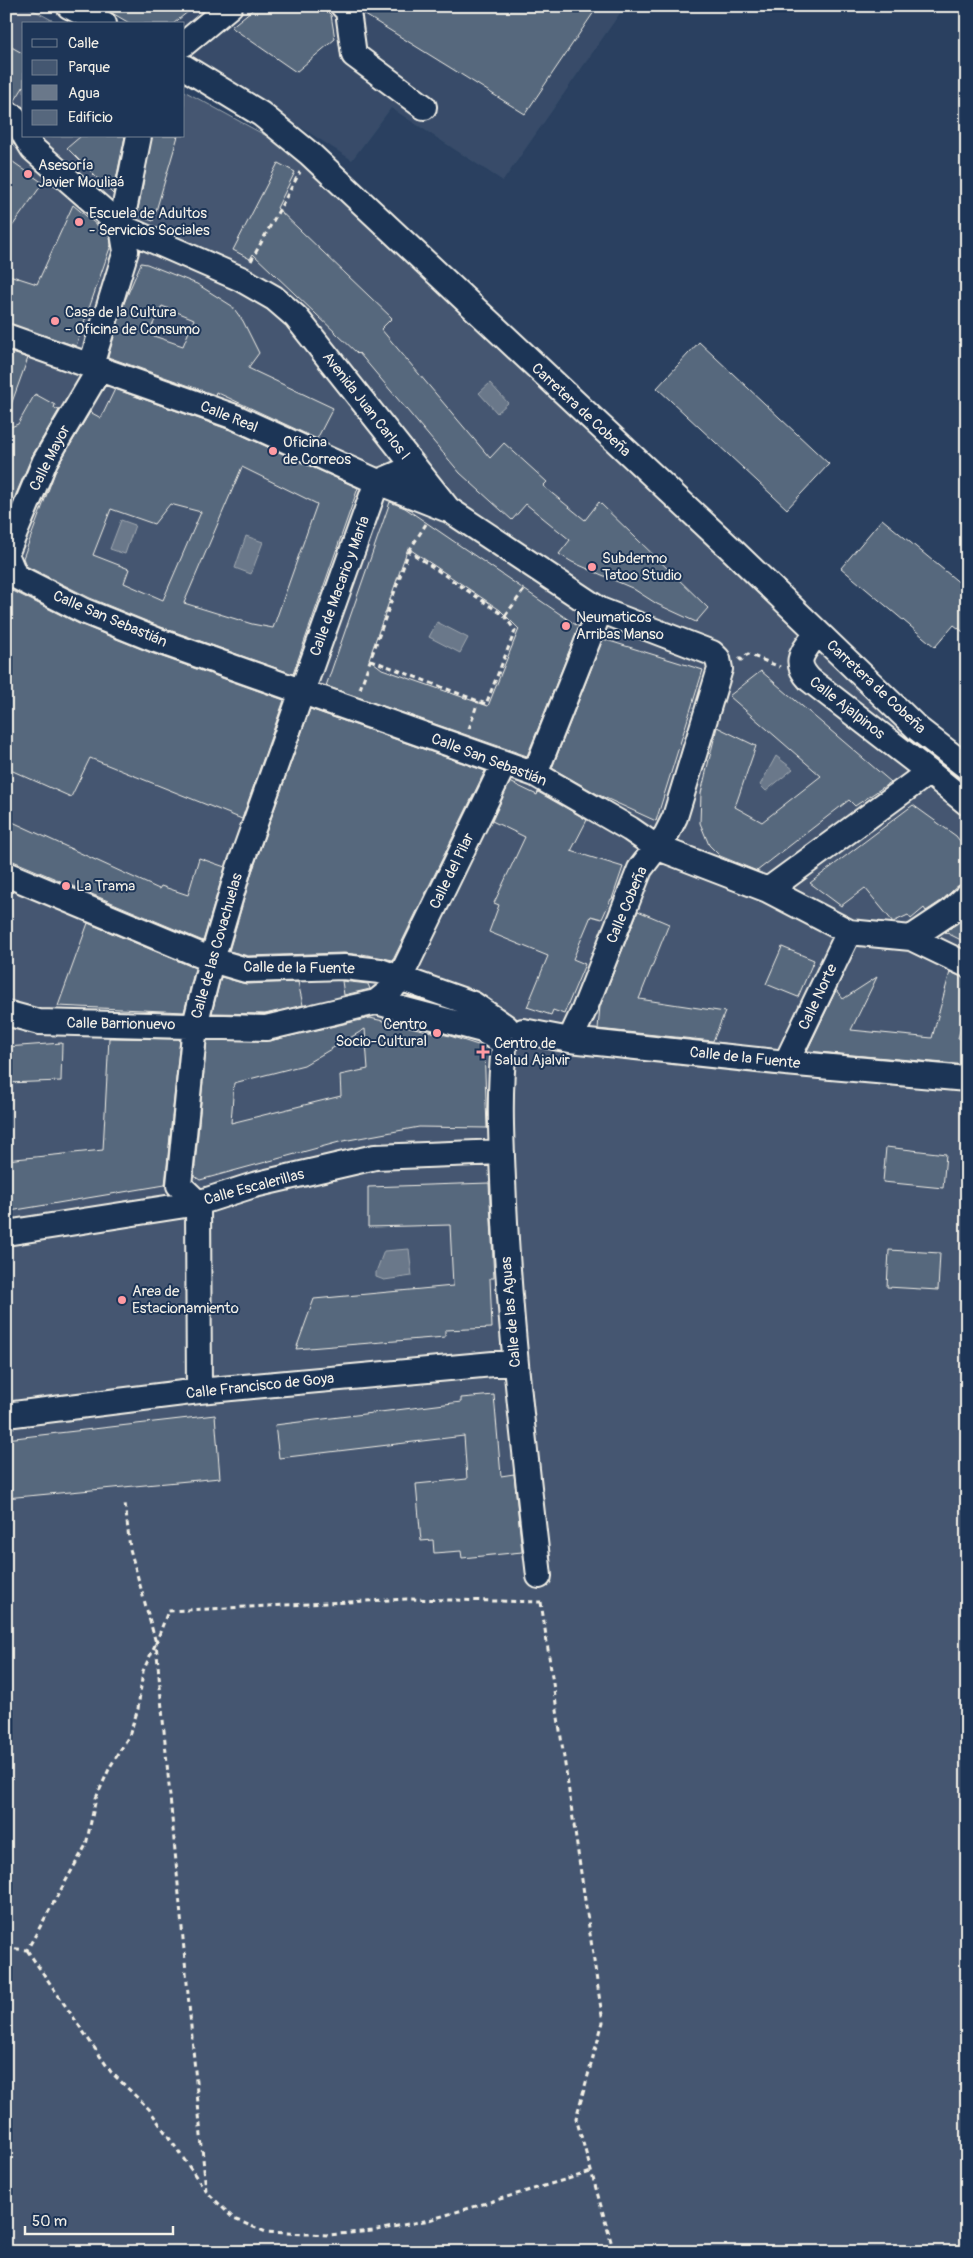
<svg xmlns="http://www.w3.org/2000/svg" width="973" height="2258" font-family="Pangolin,sans-serif">
  <rect width="100%" height="100%" fill="#2a4060"/>
  <filter id="ink" filterUnits="userSpaceOnUse"><feTurbulence type="fractalNoise" baseFrequency=".02" numOctaves="2"/><feDisplacementMap in="SourceGraphic" scale="10" xChannelSelector="R" yChannelSelector="G"/><feConvolveMatrix kernelMatrix="1 2 1 2 8 2 1 2 1" color-interpolation-filters="sRGB"/></filter>
  <g filter="url(#ink)">
    <path fill="#374c69" d="M100,6h525l-122,175 -112,-73 -39,52 -168,-107v-29h-53z"/>
    <path fill="#445771" stroke="#9ca4ac" d="M6,6h20l33,18h-35v112h160v-45l187,102 288,286 308,289v1484h-961z"/>
    <path fill="#6a788a" stroke="#a1a8b0" d="M490,383l18,20 -11,10 -18,-20z
      M121,520l14,5 -10,29 -15,-5z
      M246,536l17,6 -12,32 -16,-6z
      M437,622l31,16 -8,15 -31,-16z
      M776,756l17,13 -27,22 -6,-6z
      M409,1249l3,27 -28,4 -8,-3v-5l8,-21z"/>
    <path fill="#56677d" stroke="#f4f1e8" fill-rule="evenodd" d="M100,6h95l-22,18h-42z
      M257,6h65l9,9 4,24 -39,33 -65,-45z
      M360,6h238l-73,108 -163,-101z
      M6,44l18,10v32l-10,16 -8,-3z
      M81,136h44l-12,58 -46,-46z
      M152,136h26l-25,85 -16,-6z
      M6,157l37,26 -37,52z
      M278,163l17,9 -18,36 115,110 -11,11 109,129 14,-15 43,39 -4,4 42,34 14,-18 109,106 -12,14 -39,-18 -25,-16 -60,-26 -13,-8 11,-14 -44,-36 -14,16 -52,-47 -101,-120 -1,1 -105,-100 -3,5 -17,-9z
      M73,205l37,31 1,9 -35,101 -70,-23v-49l31,10z
      M141,263l6,1 50,20 35,22 11,15 16,32 -11,15 85,40 -16,31 -101,-47 -1,3 -107,-38 16,-54zM162,306l32,13 -11,27 -35,-12z
      M699,342l130,122 -42,45 -130,-121z
      M6,351l22,7 -20,55 -2,-1z
      M115,389l115,41 128,58 -65,186 -132,-47 -71,-29 -64,-32 -3,-8 34,-91 33,-55 11,6zM242,467l75,37 -44,124 -21,-4 -68,-21zM170,504l31,8 -38,88 -39,-17 5,-14 -36,-14 18,-46 43,15z
      M35,394l20,11 -1,3 5,2 -27,46 -26,62v-89l12,-5z
      M390,502l15,6 174,119 -52,129 -201,-70zM408,548l92,62 19,19 -31,77 -106,-37 -13,-10z
      M882,519l85,70v46l-13,-10 -19,22 -94,-79z
      M13,591l66,33 72,29 133,47 -42,119 -152,-61 -19,39 -65,-29v-161z
      M603,639l100,31 -47,151 -57,-26 -47,-27z
      M761,671l130,111 -36,24 -6,-6 -92,71 -37,-15 -11,-11 -9,-22 1,-30 16,-66 39,19 -21,61 27,15 59,-46 -92,-80z
      M310,709l175,62 -92,189 -31,-6 1,1 -19,-2 -96,3 -19,-5 23,-79z
      M510,782l27,13 1,-3 49,28 -16,31 52,16 -11,32h-1l-9,20 -11,-3 -18,43 12,5 -21,50 -11,-4 -2,5 -24,-8 21,-51 -59,-24 10,-27 -5,-2 31,-66 -33,-16z
      M913,805l43,31 11,14v33l-9,3 -17,15 -15,10 -2,-3 -13,11 -3,-4 -15,7 -28,-34 -24,18 -31,-23z
      M6,819l153,70 2,-3 27,9 11,-37 26,9 -22,74 -197,-83z
      M638,911l31,13 -30,75 86,13 -12,29 -115,-12 2,-23z
      M967,915v28l-22,-11z
      M88,923l107,45 -11,44 -126,-6z
      M782,947l32,13 -16,37 -32,-13z
      M950,972l17,7v27l-9,32 9,1v26l-160,-14 29,-61 7,9 34,-22 -26,53 81,8z
      M221,977l25,7 52,-2 5,23 -38,9 -53,-1z
      M342,981l26,3 2,5 -26,6z
      M370,1018l80,18 34,11 3,81 -68,-1 -76,14 -143,39 -6,-4 13,-136 62,1zM365,1029l3,40 -28,6 1,21 -110,27 3,-40 70,-18z
      M109,1038l71,1 -15,146 -155,26 -4,-20v-31l97,-10z
      M62,1043l-1,38 -55,2v-36z
      M886,1147l60,7 -3,34 -60,-6z
      M489,1183l5,95h-4l2,50 -47,2v7l-149,12 18,-50 139,-13 -3,-61 -82,2v-40z
      M889,1250l51,3 -2,37 -51,-3z
      M494,1395l7,81 13,-2 8,78 -60,6 -1,-7 -27,2 -1,-13 -12,1 -5,-57 51,-5 -3,-43 -185,22 -4,-33 186,-23v-4z
      M215,1415l5,63 -214,20v-59z"/>
    <g fill="none" stroke-linecap="round" stroke-linejoin="round">
      <defs>
        <path id="minor" d="M69,6l35,18
          M343,6l5,5 6,44 70,52
          M184,44l46,-38
          M184,67l77,47 49,40 418,392 190,183 49,38
          M6,113l8,4 10,17
          M25,136l8,13 89,78 119,52 33,19 22,19 152,192 152,101 112,43 6,6 2,10 -45,148 -9,18 -26,34 -56,141 -14,30
          M139,136l-16,79 -1,12 4,24 -35,114 5,10 -51,86 -39,93 9,22 69,35 72,29 379,134 95,55 26,18 112,43 81,42 62,6 39,-26 17,-16
          M6,336l229,81 143,65 68,27
          M929,772l38,31
          M535,774l65,-164
          M6,874l206,86 34,10 98,-3 36,4 93,33 33,23
          M768,890l161,-118 -119,-92c-19,-20 -6,-28 7,-47
          M911,938l56,27
          M376,1002l106,28 18,10
          M6,1013l33,9 227,6 110,-26 15,-12 9,-12 104,-214
          M523,1031l47,9 216,23 181,16
          M504,1048c-6,51 -2,104 0,155 6,125 21,249 35,373
          M786,1063l63,-131
          M6,1233l192,-30 56,-18 121,-28 127,-5
          M199,1391l-1,-188 -19,-18 16,-160 13,-52 31,-105 135,-378 4,-8 36,-15
          M6,1415l193,-24 316,-29"/>
      </defs>
      <use href="#minor" stroke="#f4f1e8" stroke-width="28"/>
      <path stroke="#f4f1e8" stroke-width="3" stroke-dasharray="5 4" stroke-linecap="butt" d="M251,261l49,-89
        M409,551l17,-27
        M505,616l19,-26
        M739,658l2,2 7,-6 32,13
        M360,689l49,-138 96,65 10,15 -29,73 -115,-44
        M469,729l9,-28
        M541,1602l62,420 -27,96 38,134
        M6,1948l21,2 59,-105 10,-47 14,-31 19,-31 9,-27 5,-38 13,-28 -26,-94 -5,-46
        M27,1950l84,122 38,37 57,82 28,28 32,13 62,3 44,-4 57,-11 162,-48
        M206,2191l-50,-548 12,-32 239,-12 134,3"/>
      <use href="#minor" stroke="#1d3557" stroke-width="24"/>
    </g>
  </g>
  <g fill="#ff9aa2" stroke="#1d3557" stroke-width="2">
    <circle cx="28" cy="174" r="5"/>
    <circle cx="79" cy="222" r="5"/>
    <circle cx="55" cy="321" r="5"/>
    <circle cx="273" cy="451" r="5"/>
    <circle cx="592" cy="567" r="5"/>
    <circle cx="566" cy="626" r="5"/>
    <circle cx="66" cy="886" r="5"/>
    <circle cx="437" cy="1033" r="5"/>
    <path d="M480.5 1044.5h5v5h5v5h-5v5h-5v-5h-5v-5h5z"/>
    <circle cx="122" cy="1300" r="5"/>
  </g>
  <g text-anchor="middle" dominant-baseline="central" stroke-width="4" stroke-linejoin="round" paint-order="stroke">
    <g font-size="15" fill="#f4f1e8" stroke="#1d3557" text-anchor="start">
      <text x="38" y="165">Asesoría<tspan x="38" dy="17">Javier Mouliaá</tspan></text>
      <text x="89" y="213">Escuela de Adultos<tspan x="89" dy="17">- Servicios Sociales</tspan></text>
      <text x="65" y="312">Casa de la Cultura<tspan x="65" dy="17">- Oficina de Consumo</tspan></text>
      <text x="283" y="442">Oficina<tspan x="283" dy="17">de Correos</tspan></text>
      <text x="602" y="558">Subdermo<tspan x="602" dy="17">Tatoo Studio</tspan></text>
      <text x="576" y="617">Neumaticos<tspan x="576" dy="17">Arribas Manso</tspan></text>
      <text x="76" y="886">La Trama</text>
      <text x="427" y="1024" text-anchor="end">Centro<tspan x="427" dy="17">Socio-Cultural</tspan></text>
      <text x="494" y="1043">Centro de<tspan x="494" dy="17">Salud Ajalvir</tspan></text>
      <text x="132" y="1291">Area de<tspan x="132" dy="17">Estacionamiento</tspan></text>
    </g>
    <g font-size="15" fill="#f4f1e8" stroke="#1d3557">
      <text transform="translate(366 406) rotate(52)">Avenida Juan Carlos I</text>
      <text transform="translate(581 410) rotate(43)">Carretera de Cobeña</text>
      <text transform="translate(229 417) rotate(22)">Calle Real</text>
      <text transform="translate(50 458) rotate(-63)">Calle Mayor</text>
      <text transform="translate(340 586) rotate(-70)">Calle de Macario y María</text>
      <text transform="translate(110 619) rotate(23)">Calle San Sebastián</text>
      <text transform="translate(876 687) rotate(43)">Carretera de Cobeña</text>
      <text transform="translate(847 708) rotate(38)">Calle Ajalpinos</text>
      <text transform="translate(489 760) rotate(21)">Calle San Sebastián</text>
      <text transform="translate(452 871) rotate(-64)">Calle del Pilar</text>
      <text transform="translate(627 905) rotate(-67)">Calle Cobeña</text>
      <text transform="translate(217 946) rotate(-74)">Calle de las Covachuelas</text>
      <text transform="translate(299 968) rotate(1)">Calle de la Fuente</text>
      <text transform="translate(818 997) rotate(-65)">Calle Norte</text>
      <text transform="translate(121 1024) rotate(1)">Calle Barrionuevo</text>
      <text transform="translate(745 1058) rotate(6)">Calle de la Fuente</text>
      <text transform="translate(254 1187) rotate(-15)">Calle Escalerillas</text>
      <text transform="translate(511 1312) rotate(-95)">Calle de las Aguas</text>
      <text transform="translate(260 1386) rotate(-6)">Calle Francisco de Goya</text>
    </g>
  </g>
  <rect width="973" height="2258" fill="none" stroke="#1d3557" stroke-width="25"/>
  <rect x="12" y="12" width="948" height="2233" fill="none" stroke="#f4f1e8" stroke-width="2" filter="url(#ink)"/>
  <rect x="22" y="22" width="162" height="115" fill="#1d3557" stroke="#738091"/>
  <rect x="32" y="39" width="25" height="8" fill="#1d3557" stroke="#738091"/>
  <text x="68" y="48" font-size="15" fill="#f4f1e8">Calle</text>
  <rect x="32" y="60" width="25" height="15" fill="#445771" stroke="#738091"/>
  <text x="68" y="72" font-size="15" fill="#f4f1e8">Parque</text>
  <rect x="32" y="85" width="25" height="15" fill="#6a788a" stroke="#738091"/>
  <text x="68" y="98" font-size="15" fill="#f4f1e8">Agua</text>
  <rect x="32" y="110" width="25" height="15" fill="#56677d" stroke="#738091"/>
  <text x="68" y="122" font-size="15" fill="#f4f1e8">Edificio</text>
  <path d="M25 2226v8h148v-8" fill="none" stroke="#f4f1e8" stroke-width="2.5"/>
  <text x="32" y="2226" font-size="15" fill="#f4f1e8" stroke="#1d3557" stroke-width="4" paint-order="stroke">50 m</text>
</svg>
